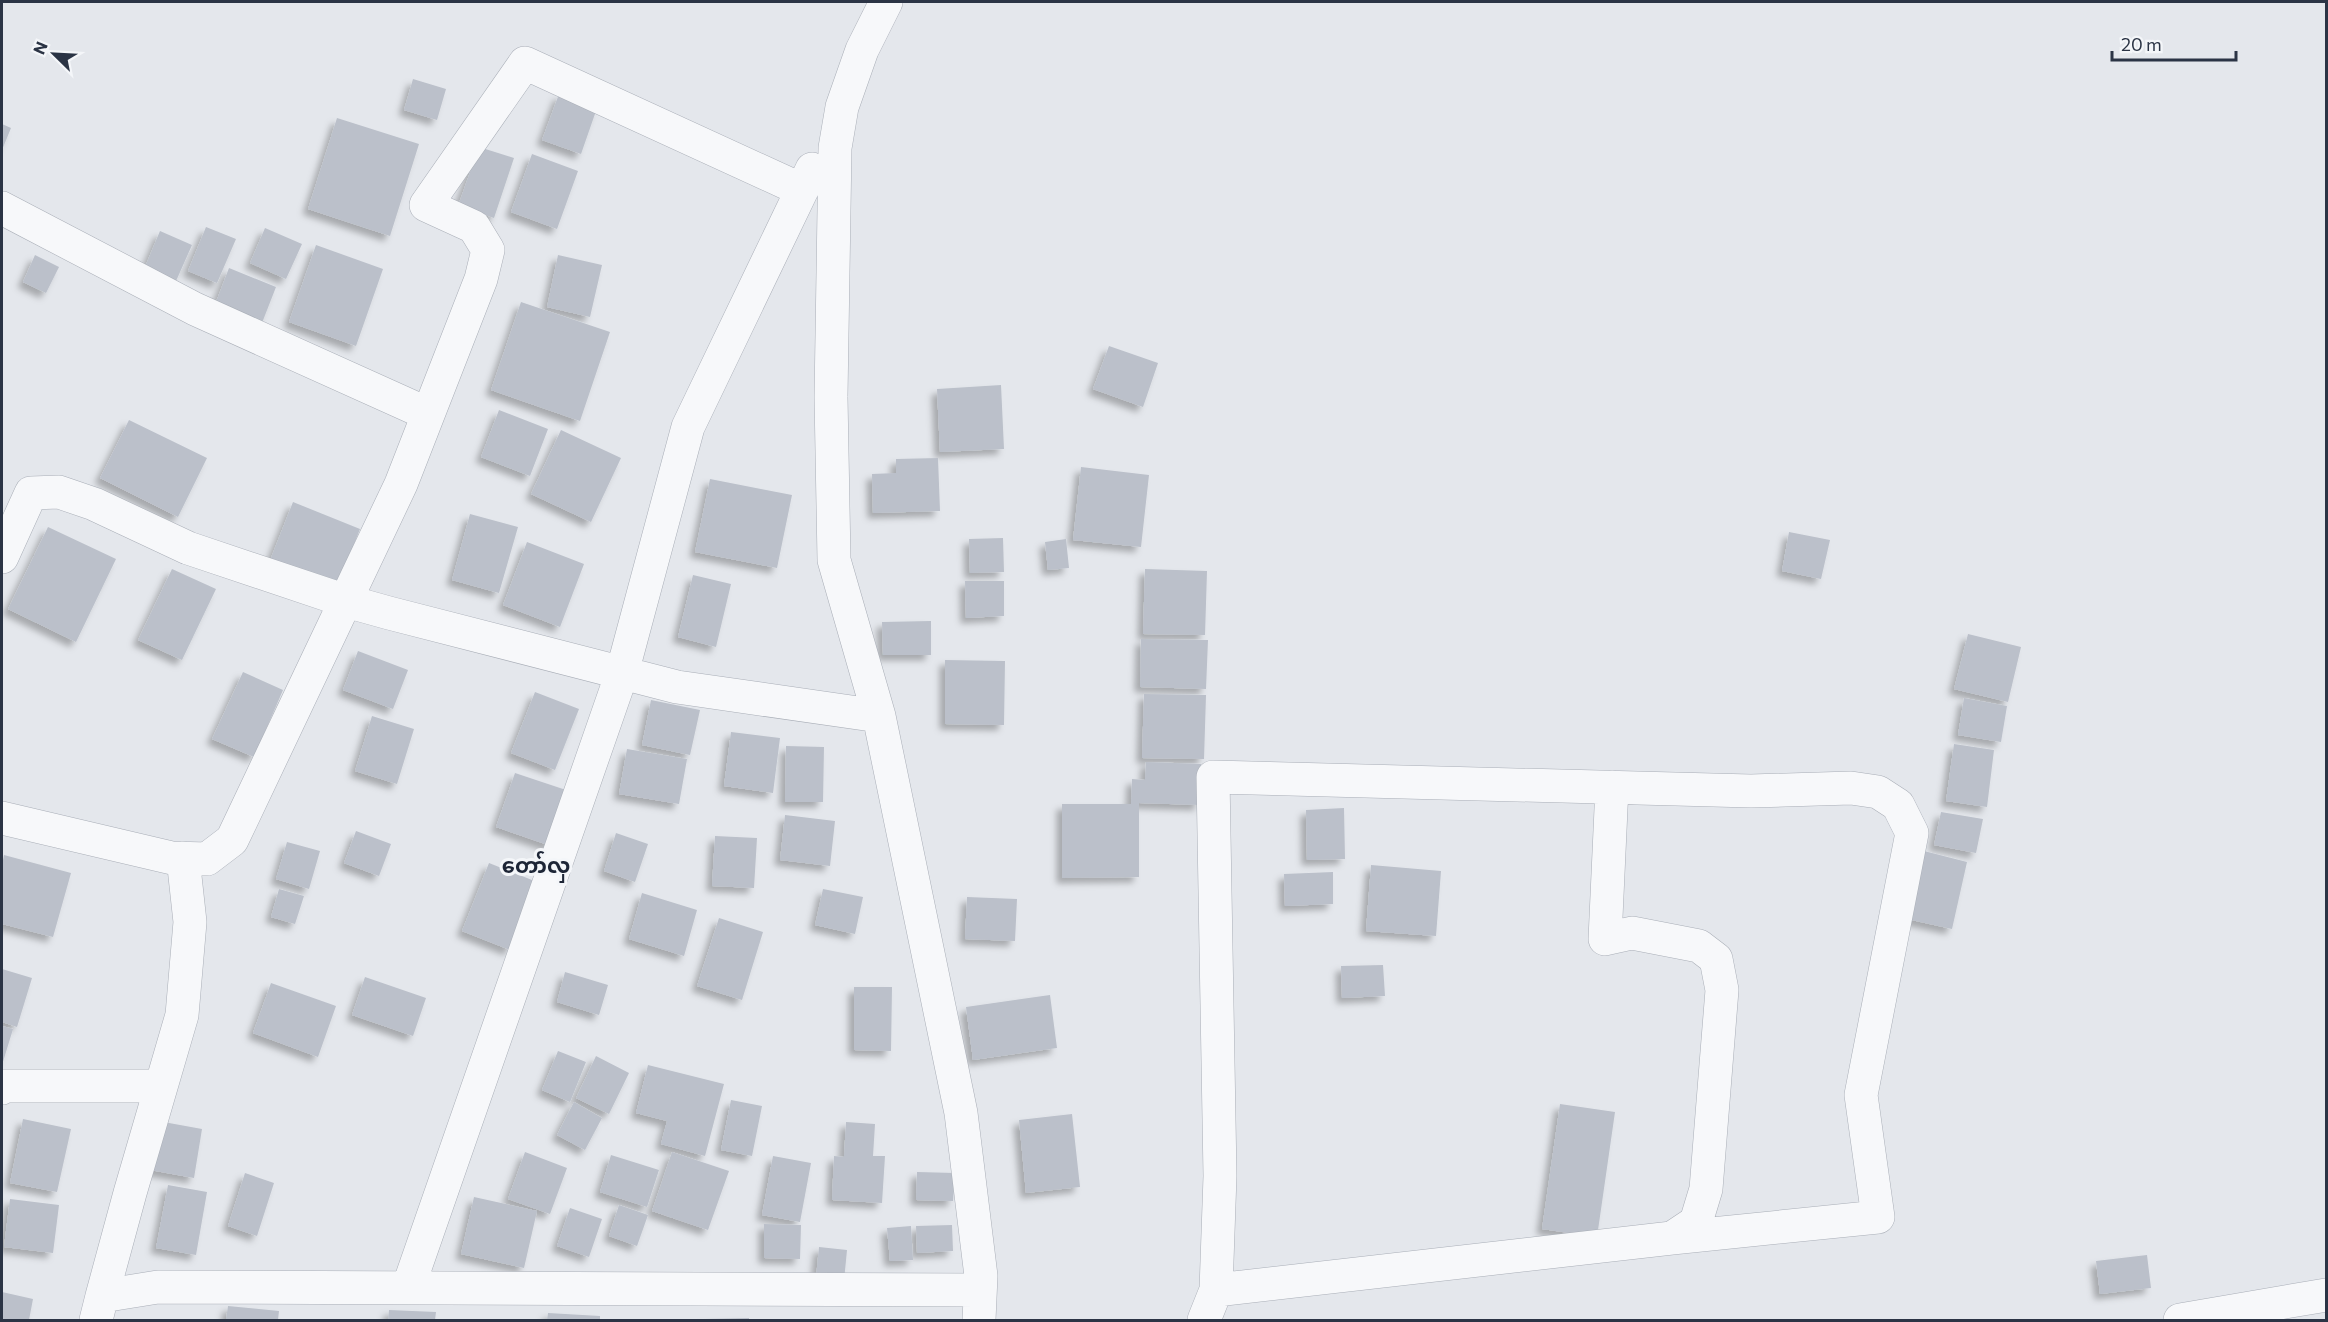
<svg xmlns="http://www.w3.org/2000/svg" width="2328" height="1322" font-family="Commissioner,'Noto Sans Myanmar',sans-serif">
  <defs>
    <filter id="shadow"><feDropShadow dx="-5.5" dy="5.5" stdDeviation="3" flood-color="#0004"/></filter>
  </defs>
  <rect width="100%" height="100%" fill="#e4e7ec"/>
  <path fill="#bbc0ca" filter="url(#shadow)" d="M413,79l33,10 -9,31 -33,-10z
    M559,94l38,14 -16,46 -39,-14z
    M337,118l82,26 -29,92 -82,-27z
    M2,124l9,4 -9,22z
    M479,147l35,11 -20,60 -36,-12z
    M532,154l46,17 -21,58 -46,-17z
    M206,227l30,12 -19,44 -29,-12z
    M265,228l37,16 -16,35 -36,-16z
    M160,231l32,14 -16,36 -31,-14z
    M316,245l67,24 -27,77 -67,-24z
    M35,255l24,12 -13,26 -23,-11z
    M558,255l44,10 -12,52 -43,-10z
    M229,268l47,19 -16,41 -47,-18z
    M521,302l89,30 -30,89 -89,-31z
    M1109,346l49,17 -15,44 -50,-18z
    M1001,385l3,64 -64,3 -3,-63z
    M499,410l49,19 -18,47 -49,-19z
    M129,420l78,38 -29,59 -78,-39z
    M561,430l60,28 -30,64 -60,-28z
    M938,458l2,53 -67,2 -1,-39 24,-1v-14z
    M1081,467l68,8 -8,72 -68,-7z
    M710,479l82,16 -15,73 -82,-16z
    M293,502l67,27 -24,61 -67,-27z
    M470,514l48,13 -19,66 -47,-13z
    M48,527l68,32 -40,83 -68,-33z
    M1789,532l41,8 -9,39 -39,-8z
    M1003,538l1,34 -34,1 -1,-34z
    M1066,539l3,29 -21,2 -3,-28z
    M527,542l57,22 -24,63 -57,-22z
    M172,569l44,20 -34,71 -44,-20z
    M1145,569l62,2 -2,64 -62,-1z
    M693,575l38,9 -15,63 -38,-10z
    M965,581h39v35l-38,2z
    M931,621v34h-48l-1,-33z
    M1968,634l53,13 -13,55 -54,-13z
    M1141,639l67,1 -2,49 -66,-2z
    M358,651l50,19 -15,39 -50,-19z
    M945,660l60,1 -1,64 -59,-1z
    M243,672l40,18 -29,67 -42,-18z
    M535,692l44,17 -24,61 -44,-17z
    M1144,694l62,1 -2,64 -62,-1z
    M1964,698l43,8 -6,36 -43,-7z
    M651,700l49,10 -10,45 -48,-10z
    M372,716l42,13 -17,55 -42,-13z
    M731,732l49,6 -7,55 -49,-7z
    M1954,744l40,6 -7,57 -41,-6z
    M786,746l38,1 -1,55h-38z
    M627,749l60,10 -8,45 -60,-10z
    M1146,762l55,2 -1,41 -61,-2v74l-77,1v-74h69l1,-25 13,1z
    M515,773l54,18 -18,55 -55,-19z
    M1344,808l1,51 -38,1 -1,-50z
    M1941,812l42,7 -7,34 -42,-8z
    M785,815l50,6 -5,45 -50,-6z
    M356,831l35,13 -12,32 -35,-13z
    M616,833l32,11 -13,38 -31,-11z
    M715,836l42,2 -3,50 -42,-2z
    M287,842l33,9 -11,38 -33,-10z
    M1924,851l43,11 -15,67 -45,-10z
    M4,855l67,18 -18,64 -51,-13v-59z
    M489,863l48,19 -27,68 -48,-19z
    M1371,865l70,6 -5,65 -70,-5z
    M1333,872v32l-48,2 -1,-32z
    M279,889l25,7 -9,28 -24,-7z
    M823,889l40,8 -8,37 -40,-9z
    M642,893l55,17 -13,46 -55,-17z
    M967,897l50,2 -2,42 -50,-2z
    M719,918l44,14 -21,68 -45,-14z
    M1383,965l2,31 -43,2 -1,-32z
    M2,969l30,9 -15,49 -15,-5z
    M565,972l43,13 -9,30 -42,-13z
    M365,977l61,21 -13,38 -61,-21z
    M271,983l65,23 -18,51 -65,-24z
    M854,987h38l-1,64 -37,-1z
    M1050,995l7,53 -84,12 -7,-53z
    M2,1026l11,3 -11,36z
    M558,1051l28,11 -16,40 -28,-12z
    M596,1056l33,17 -20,41 -33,-16z
    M648,1065l76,19 -19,72 -44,-12 6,-23 -31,-8z
    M731,1100l31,6 -10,50 -31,-6z
    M574,1102l28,16 -17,32 -28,-15z
    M1560,1104l55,8 -18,125 -55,-8z
    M1072,1114l8,73 -54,6 -7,-73z
    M23,1119l48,10 -14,63 -47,-9z
    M158,1121l44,8 -8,49 -44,-8z
    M846,1122l29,2 -2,32h12l-3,47 -50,-3 2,-44 10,1z
    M525,1152l42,16 -17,46 -42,-15z
    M672,1152l57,19 -21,59 -56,-19z
    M611,1155l48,15 -12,37 -47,-15z
    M773,1156l38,7 -11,59 -38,-7z
    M917,1172l38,1 -2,28 -37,-1z
    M245,1173l29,10 -17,53 -29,-10z
    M168,1185l39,7 -11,63 -40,-7z
    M474,1197l63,14 -13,57 -63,-14z
    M10,1199l49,6 -6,48 -49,-6z
    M619,1205l29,10 -11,31 -28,-10z
    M570,1208l32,11 -13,38 -32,-11z
    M764,1224l37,1 -1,34 -36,-1z
    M952,1225l1,26 -36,2 -1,-27z
    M911,1226l2,34 -23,1 -3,-33z
    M819,1247l28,3 -3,31 -28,-3z
    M2147,1255l4,33 -51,6 -4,-33z
    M2,1292l31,7 -4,21h-27z
    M228,1306l51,5 -1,9h-52z
    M389,1310l47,2 -1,8h-47z
    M548,1313l52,3v4h-53z
    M749,1318v2h-45v-1z"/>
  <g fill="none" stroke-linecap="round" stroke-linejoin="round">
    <defs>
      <path id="minor" d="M886,2l-24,48 -20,57 -7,41 -4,249 3,163 45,156 82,397 20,163 -2,44
        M2,208l193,101 233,105
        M2,557l29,-64 28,-1 35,12 94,44 158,53 43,12 288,74 202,29
        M2,818l170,40 35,1 25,-19 169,-356 80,-205 7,-29 -14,-23 -48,-22 99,-142 277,127
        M2,1088l1,-2h157
        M408,1288l214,-615 66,-246 124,-258
        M1216,1290l456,-52 24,-16 10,-33 16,-199 -6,-31 -17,-13 -67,-13 -27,6 7,-152
        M102,1296l28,-103 52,-178 8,-93 -7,-64
        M96,1320l6,-24 56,-9 822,3
        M1204,1320l12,-30 4,-114 -7,-399 538,14 100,-3 27,4 20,13 14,28 -51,262 17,122 -206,21"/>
      <path id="tertiary" d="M2180,1320l146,-25"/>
    </defs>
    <use href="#minor" stroke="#a9aeb7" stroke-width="34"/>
    <use href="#tertiary" stroke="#a9aeb7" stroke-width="34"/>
    <use href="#minor" stroke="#f7f8fa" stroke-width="33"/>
    <use href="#tertiary" stroke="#f7f8fa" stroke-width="33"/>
  </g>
  <g text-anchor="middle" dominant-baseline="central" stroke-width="6" stroke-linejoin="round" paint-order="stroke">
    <g font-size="21" font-weight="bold" fill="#1d2536" stroke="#f4f6f9">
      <text x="536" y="864">တော်လှ</text>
    </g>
  </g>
  <rect width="2328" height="1322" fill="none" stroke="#2b3445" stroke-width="6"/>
  <g transform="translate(54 54) rotate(294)" stroke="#f4f6f9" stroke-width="4.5" paint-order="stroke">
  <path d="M0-4.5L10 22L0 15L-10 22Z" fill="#2b3445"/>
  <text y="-9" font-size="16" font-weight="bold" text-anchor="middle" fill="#2b3445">N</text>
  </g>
  <path d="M2112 51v9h124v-9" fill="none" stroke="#2b3445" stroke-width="3"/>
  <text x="2121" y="51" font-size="18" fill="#2b3445" stroke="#f4f6f9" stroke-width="4.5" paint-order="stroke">20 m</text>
</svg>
